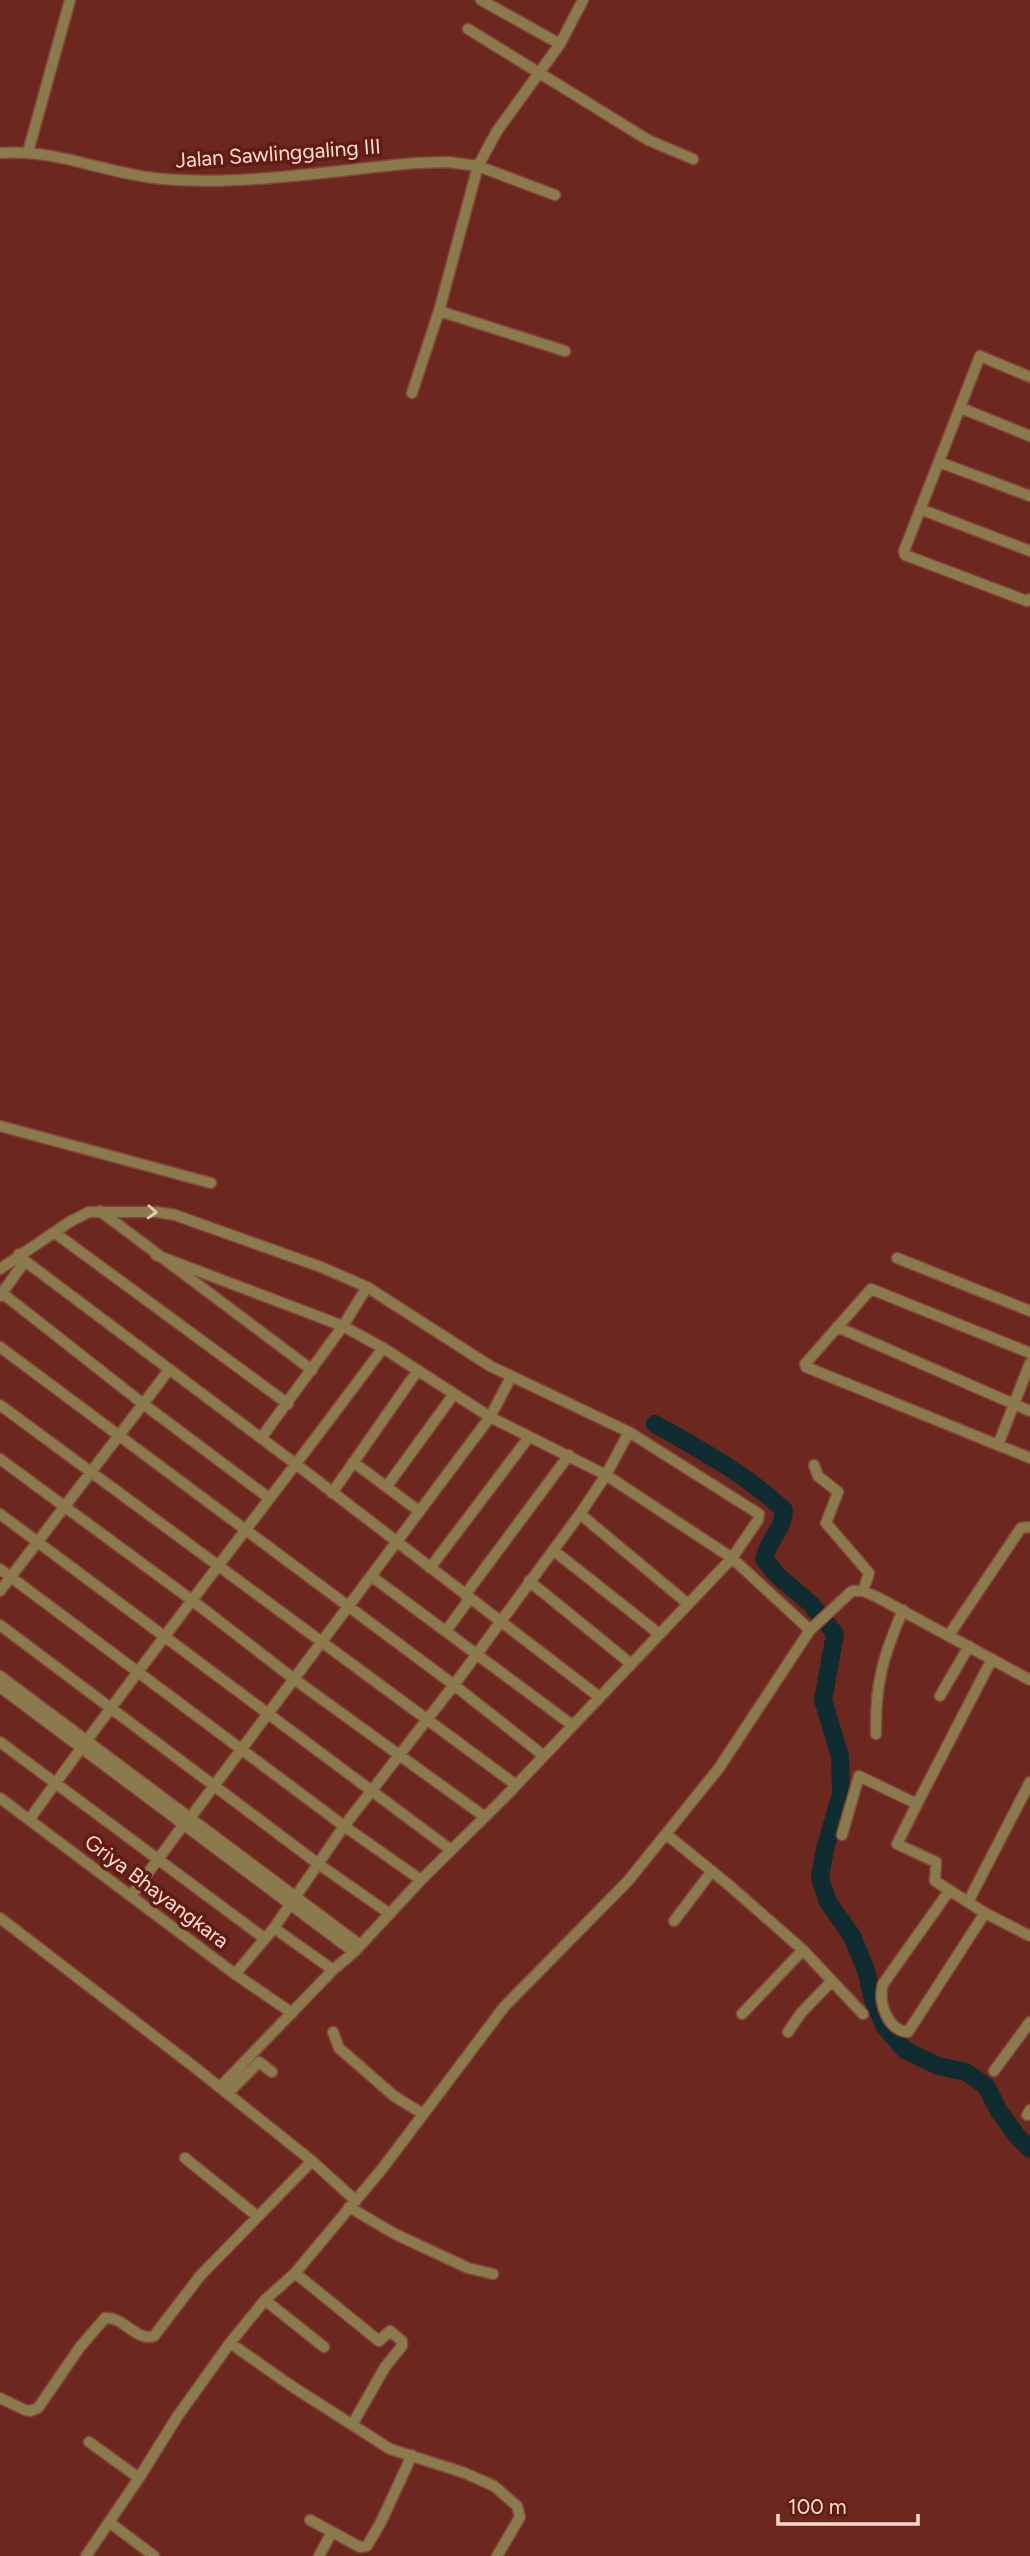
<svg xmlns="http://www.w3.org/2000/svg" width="1030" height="2556" font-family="Figtree,sans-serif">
  <rect width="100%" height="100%" fill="#6c281e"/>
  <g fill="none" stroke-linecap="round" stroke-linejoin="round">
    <path stroke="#0f2c31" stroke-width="18" d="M655,1424c45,26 91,50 129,86 0,19 -16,30 -20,49l13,16 34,29 24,30 -12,66 17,56 1,38 -16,55 -5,29 8,24 24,34 14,34 7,30 12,27 20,23 33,16 28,6 20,14 13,25 18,25 13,13"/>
    <defs>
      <path id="street" d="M481,0l79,44
        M468,29l180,111 45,19
        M28,152l42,-152
        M0,153c56,-5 108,22 164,26 79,7 172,-9 252,-16l32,-1 30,4 77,29
        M439,311l126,40
        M1030,377l-50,-21 -76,195 1,4 122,46 3,-2
        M412,393l27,-82 39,-145 19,-35 63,-87 23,-44
        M961,408l69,28
        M939,462l91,34
        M920,509l110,42
        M0,1126l211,57
        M100,1211l212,159
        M55,1233l233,171
        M19,1254l6,7 272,204 301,231
        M156,1255l187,71 40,22 107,69 116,58 126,83 78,72
        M897,1258l133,53
        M0,1269l71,-48 18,-9h68l18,3 146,52 46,20 123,79 139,66 130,82 -1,6 -26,38 -229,241 -82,81 -67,72 -21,18 -113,117
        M2,1293l140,110 127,95
        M0,1296l25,-35
        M837,1327l193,84
        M0,1347l454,338 90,71
        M1030,1353l-159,-64 -66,75 1,3 224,91
        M0,1405l516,380
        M261,1438l82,-112 24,-39
        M998,1445l32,-82
        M0,1459l193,142 101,78 191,138
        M353,1462l66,49
        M814,1465l4,11 20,16 -12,31 43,50 -6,18
        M387,1486l67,-92
        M332,1493l86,-123
        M0,1514l451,336
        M580,1514l107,89
        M553,1550l105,83
        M430,1568l99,-131
        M0,1569l344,257 77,54
        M371,1576l201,149
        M529,1581l101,82
        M0,1591l169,-221
        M465,1595l104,-140
        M0,1625l317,238 73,51
        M446,1631l24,-33
        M949,1635l72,-107 9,-1
        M0,1676l360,269
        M0,1687l354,265
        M940,1696l29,-50
        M876,1734c-1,-50 7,-78 27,-124
        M0,1742l264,196
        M0,1798l235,176 57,39
        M917,1804l-20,40 39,18 -1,19 50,32 45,23
        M190,1818l300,-401 21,-40
        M29,1820c114,-160 237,-314 354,-472
        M666,1834l64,52 73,64 60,64
        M842,1835l17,-59 58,28 75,-145
        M949,1891l-66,93c-5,18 4,46 25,48l77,-119
        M131,1896l53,-72
        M296,1896l48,-70 110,-141 126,-171 26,-39 23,-43
        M968,1902l62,-120
        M0,1918l193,148 119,95
        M674,1921l38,-50
        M274,1928l59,42
        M235,1974l39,-46 17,-25
        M742,2014l61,-64
        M333,2032l6,16 55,48 29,18
        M788,2032l13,-19 31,-32
        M994,2071l36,-49
        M228,2093l31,-31 13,10
        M1027,2115l3,-5
        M185,2158l72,58
        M349,2207l46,27 73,34 25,6
        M295,2273l84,68 11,-10 12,10v5l-17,21 -33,58
        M265,2300l59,47
        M230,2343l60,42 100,64 75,24 29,13 23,20 3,11 -23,39
        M0,2398l25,12 5,1 8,-3 42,-61 25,-29c19,-2 31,24 49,18l46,-60 112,-115 44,40
        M89,2442l50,36
        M310,2520l50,27 7,-1 14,-24 31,-67
        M109,2522l45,34
        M86,2556l53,-78 38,-61 53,-74 35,-43 30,-27 87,-104 122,-162 124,-126 91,-113 91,-138 42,-39h11l14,6 153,83
        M319,2556l13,-24"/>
    </defs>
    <use href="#street" stroke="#84453b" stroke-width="13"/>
    <use href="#street" stroke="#8a7a4c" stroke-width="10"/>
  </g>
  <defs><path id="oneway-chevron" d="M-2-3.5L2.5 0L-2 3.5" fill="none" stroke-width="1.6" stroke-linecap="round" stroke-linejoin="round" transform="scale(1.75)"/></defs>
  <use stroke="#e8c8ba" href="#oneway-chevron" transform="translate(152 1212) rotate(3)"/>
  <g text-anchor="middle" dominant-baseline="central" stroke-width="7" stroke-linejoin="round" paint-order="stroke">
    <g font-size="21" fill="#ffdcd5" stroke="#601c13">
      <text transform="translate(278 153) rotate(-4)">Jalan Sawlinggaling III</text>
      <text transform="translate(157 1891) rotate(37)">Griya Bhayangkara</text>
    </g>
  </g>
  <path d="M778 2514v10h140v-10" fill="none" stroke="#ffdcd5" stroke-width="3.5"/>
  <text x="788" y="2514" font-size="21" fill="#ffdcd5" stroke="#601c13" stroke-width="5" paint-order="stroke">100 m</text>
</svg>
